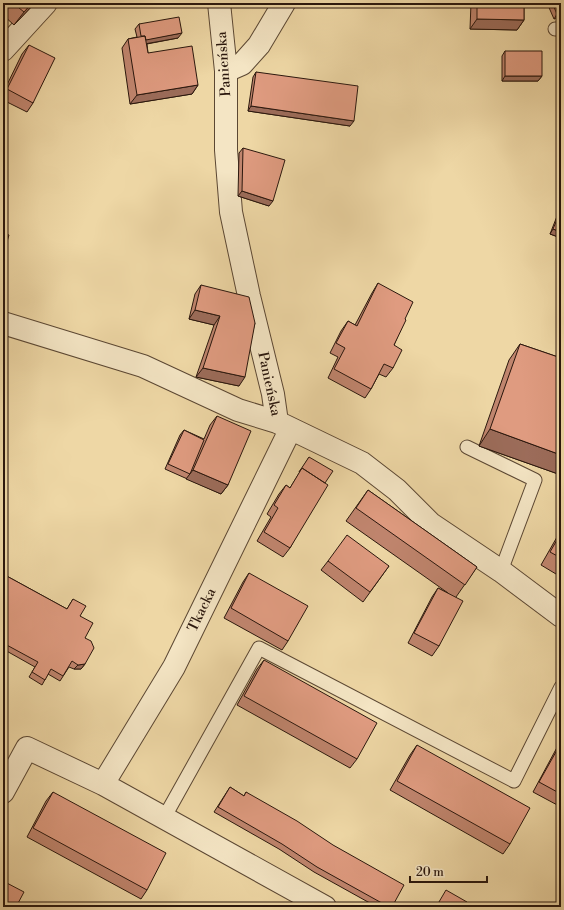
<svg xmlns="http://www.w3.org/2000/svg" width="564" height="910" font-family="'Libre Bodoni',serif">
  <rect width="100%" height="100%" fill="#eed7a5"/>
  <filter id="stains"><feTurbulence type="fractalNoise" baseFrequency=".005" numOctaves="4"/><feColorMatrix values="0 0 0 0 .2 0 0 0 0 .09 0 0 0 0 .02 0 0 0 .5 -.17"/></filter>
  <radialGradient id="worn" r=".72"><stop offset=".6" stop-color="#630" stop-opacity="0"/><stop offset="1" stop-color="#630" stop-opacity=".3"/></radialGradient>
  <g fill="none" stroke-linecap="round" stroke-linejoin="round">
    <defs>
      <path id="lane" d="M555,29h6
        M467,447l68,33 -34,91
        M164,818l95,-170 255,133 47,-94"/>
      <path id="street" d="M219,3l7,68v79l5,62 18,84 24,98 4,28 85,41 35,27 34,34 70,47 60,45
        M3,50l43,-47
        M226,71l16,-7 17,-19 25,-42
        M3,323l140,43 95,44 39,12
        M103,784l71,-117 116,-237
        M3,792l24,-44 76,36 222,123"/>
    </defs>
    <use href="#lane" stroke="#5b4733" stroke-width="15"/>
    <use href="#street" stroke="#5b4733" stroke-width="24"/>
    <use href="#lane" stroke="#f4e5c4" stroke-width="13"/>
    <use href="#street" stroke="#f4e5c4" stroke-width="22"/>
  </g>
  <path fill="#c0856e" stroke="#2a170d" d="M3,3h32l-21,22 -11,-10z
    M471,3h53v17l-7,10 -47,-1z
    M547,3h14v12l-7,4z
    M139,24l39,14 -31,6 1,9 50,32 -6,9 -62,10 -8,-56 6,-9 9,-2 -2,-8z
    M29,45l4,58 -6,9 -24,-12v-7l19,-39z
    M505,51l37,25 -4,5h-36v-25z
    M256,72l94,54 -102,-15 5,-34z
    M243,148l26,58 -31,-10 1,-43z
    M561,206v32l-11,-4z
    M378,283l27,36 -11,26 -1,23 -7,9 -7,-3 -8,15 -6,9 -37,-20 10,-21 -8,-4 11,-22 7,-10 7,4 17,-32z
    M201,285l54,38 -16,63 -43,-9 18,-52 -25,-6 6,-25z
    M520,344l41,14v117l-82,-29 30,-86z
    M217,416l11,69 -7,9 -56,-25 15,-34 4,-5 20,9 6,-14z
    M309,457l16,26 -35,65 -7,9 -26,-16 14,-24 -4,-3 12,-20 7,-9 4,3z
    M368,490l109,77 -21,30 -17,49 -7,10 -24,-13 24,-46 6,-9 10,5 -102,-72z
    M561,530v47l-20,-12z
    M328,561l61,5 -26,36 -42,-32z
    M249,573l39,68 -6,9 -58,-32 19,-36z
    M3,574l64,35 6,-10 7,17 5,22v26l-4,5h-7l-5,-2 -9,14 -12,-7 -6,11 -13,-8 6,-10 -32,-18z
    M264,660l93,99 -7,9 -113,-63 20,-36z
    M561,740v67l-28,-15z
    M417,745l93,99 -7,10 -113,-64 20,-35z
    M230,787l14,9 2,-4 146,115h-15l-63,-35 -35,-23 -65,-37z
    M53,792l94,98 -6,9 -114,-62 19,-36z"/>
  <path fill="#9c6c5a" stroke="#2a170d" d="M32,3h3l-21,22 10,-13z
    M561,12v3l-7,4 3,-5z
    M477,19l47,1 -7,10 -47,-1z
    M182,33l-4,5 -39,7 3,-5z
    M505,76h37l-4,5h-36z
    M198,85l-6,9 -62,10 7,-9z
    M251,106l103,15 -4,5 -102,-15z
    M242,191l31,10 -4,5 -31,-10z
    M553,229l8,3v6l-11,-4z
    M195,310l25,6 -6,9 -25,-6z
    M203,368l42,9 -6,9 -43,-9z
    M490,429l71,26v20l-82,-29z
    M193,470l35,15 -7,9 -35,-15z
    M85,664l-4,5h-7l4,-4z"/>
  <path fill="#df9b80" stroke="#2a170d" d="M13,3h19l-8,9z
    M477,3h47v17l-47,-1z
    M552,3h9v9l-4,2z
    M179,17l3,16 -36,7 -1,-4h-4l-2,-12z
    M145,36l3,17 44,-7 6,39 -61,10 -9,-56z
    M29,45l26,13 -22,45 -26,-14z
    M505,51h37v25h-37z
    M256,72l102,14 -4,35 -103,-15z
    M243,148l42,12 -12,41 -31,-10z
    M561,210v22l-8,-3z
    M3,233l6,2 -6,20z
    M378,283l35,19 -8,17 1,1 -12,25 8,5 -9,18 -9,-4 -13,25 -37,-20 11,-21 -9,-5 12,-22 9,5z
    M201,285l48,12 6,26 -10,54 -42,-9 17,-52 -25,-6z
    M520,344l41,14v97l-71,-26z
    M217,416l34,15 -23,54 -35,-15z
    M184,430l20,10 -14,34 -22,-10z
    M309,457l24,14 -8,12 -23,-15 -3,4z
    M302,468l26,17 -38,63 -26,-16 14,-24 -4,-3 12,-20 4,3z
    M368,490l109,77 -12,18 -109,-77z
    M561,533v25l-11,-6z
    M347,535l42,31 -19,26 -42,-31z
    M249,573l59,33 -20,35 -57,-33z
    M3,574l64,35 6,-10 13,7 -6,10 13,7 -8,15 6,3 3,7 -9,16 -7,1 -6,-4 -9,15 -12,-7 -6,11 -13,-8 6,-10 -35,-19z
    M438,588l25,13 -24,45 -25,-13z
    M264,660l113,63 -20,36 -113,-63z
    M3,733l4,2 -4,9z
    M561,743v51l-22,-12z
    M417,745l113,63 -20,36 -113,-63z
    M230,787l14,9 2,-4 51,29 36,24 71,40 -12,22h-3l-72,-40 -35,-23 -64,-37z
    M53,792l113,61 -19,37 -114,-62z
    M3,881l21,11 -8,15h-13z
    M446,890l21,12 -3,5h-28z"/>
  <g text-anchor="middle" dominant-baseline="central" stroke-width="3" stroke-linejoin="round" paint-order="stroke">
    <g font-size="14" fill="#2a170d" stroke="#f4e5c4">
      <text transform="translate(224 64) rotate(-94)">Panieńska</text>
      <text transform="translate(269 384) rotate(78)">Panieńska</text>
      <text transform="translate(202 610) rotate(-64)">Tkacka</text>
    </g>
  </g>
  <rect width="564" height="910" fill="none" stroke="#eed7a5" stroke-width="16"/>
  <rect x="4" y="4" width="556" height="902" fill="none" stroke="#2a170d" stroke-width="2"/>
  <rect x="8" y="8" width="548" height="894" fill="none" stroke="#2a170d"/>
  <path d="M410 876v6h77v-6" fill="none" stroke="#2a170d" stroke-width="2"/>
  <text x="416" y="876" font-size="12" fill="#2a170d" stroke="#f4e5c4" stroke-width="3" paint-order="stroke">20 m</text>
  <rect width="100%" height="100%" filter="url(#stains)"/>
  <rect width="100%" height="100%" fill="url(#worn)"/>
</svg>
